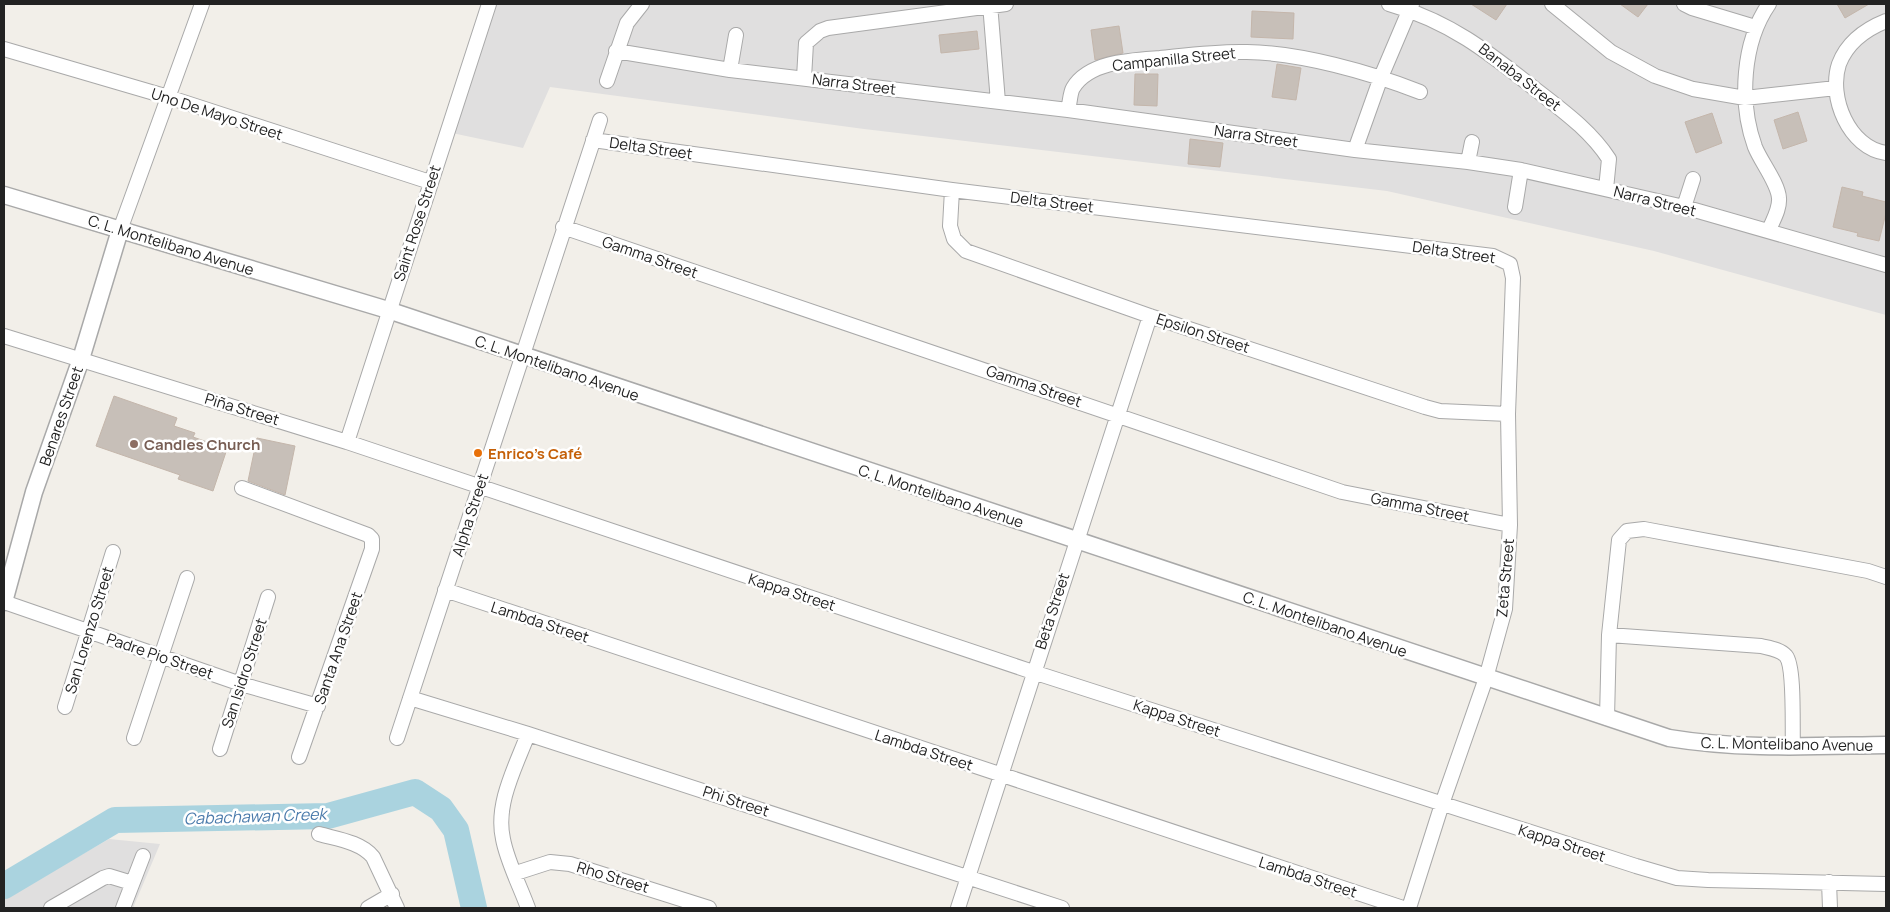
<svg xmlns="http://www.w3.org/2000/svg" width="1890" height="912" font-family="Manrope,sans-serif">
  <rect width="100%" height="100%" fill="#f2efe9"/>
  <path fill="#e0dfdf" d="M494,4h1392v311l-232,-64 -267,-60 -523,-62 -314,-42 -27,61 -71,-15z
    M109,839l51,5 -27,64h-129v-9z"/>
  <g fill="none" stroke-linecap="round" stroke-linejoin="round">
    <path stroke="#aad3df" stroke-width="26" d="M4,886l111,-66 213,-4 87,-24 26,17 15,21 18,78"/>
  </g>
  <path fill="#c7bfb8" stroke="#c4b6ab" d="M1471,4h36l-11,16z
    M1620,4h28l-10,13z
    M1837,4h32l-24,14z
    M1252,11l42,2 -1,26 -42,-2z
    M1119,26l4,27 -28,7 -4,-30z
    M977,31l2,18 -38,4 -2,-18z
    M1277,64l24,4 -5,32 -24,-3z
    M1135,74h23l-1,32 -23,-1z
    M1798,112l9,29 -24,8 -9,-29z
    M1712,113l10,30 -26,10 -11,-31z
    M1190,139l33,4 -3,24 -32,-3z
    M1842,187l21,5 -1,4 24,6v11l-7,28 -22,-5 1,-3 -25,-6z
    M114,396l63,22 -3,8 21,7 -2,4 34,12 -14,42 -35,-12 2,-4 -84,-29z
    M257,438l38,8 -10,49 -37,-14z"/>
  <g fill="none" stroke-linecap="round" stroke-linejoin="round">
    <defs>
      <path id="minor" d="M990,4l8,98
        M1389,4c60,17 98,47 146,85 28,22 55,41 74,70l-3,30
        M1552,4l59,48 44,24 38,13 52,9 91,-10
        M1684,4l8,4 63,19
        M1769,4c-27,39 -30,99 -14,143 6,15 23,36 24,51 1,11 -6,22 -10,32
        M1886,21c-20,8 -39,22 -47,43 -11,33 10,84 47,89
        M4,49l164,48 262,85
        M616,51l114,19 338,40 287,40 113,12 53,8 163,37 202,58
        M730,70l6,-35
        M804,78l2,-35 14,-12 8,-3 178,-24
        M607,81l20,-58 15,-19
        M1068,110c2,-7 2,-17 5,-22 16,-27 60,-28 87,-30 29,-3 58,-7 87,-6 54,1 122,20 173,40
        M593,140l359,50 541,66 17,8 3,14 -5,136 2,111 -5,84 -19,69 -44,126 -33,104
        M1355,150l26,-73 31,-73
        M1468,162l4,-20
        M952,190l-2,36 4,13 12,12 184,65 275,91 15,4 68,3
        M1515,207l6,-37
        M1684,207l9,-28
        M563,227l779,265 168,33
        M120,230l82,-226
        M4,336l343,106 686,230 603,194 41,12 31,2 178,4
        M347,442l142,-438
        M242,488l126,47 4,4v10l-73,208
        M445,590l958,318
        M4,602l237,82 77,22
        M1609,635l152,11c8,2 19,3 25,10 9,11 6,74 7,91
        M410,698l118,36 534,174
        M65,707l48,-155
        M1607,718l2,-83 10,-95 8,-9 17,-2 224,42 18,6
        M528,734c-12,32 -33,70 -25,105 4,22 17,47 25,69
        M134,738l53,-160
        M397,738l203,-618
        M220,749l48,-152
        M319,834c18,5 42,8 54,23l24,51
        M516,873l34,-11 20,2 139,44
        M1829,882l1,26
        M51,908l52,-30 6,-2 23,7
        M123,908l20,-52
        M368,908l24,-14
        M958,908l192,-592"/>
      <path id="tertiary" d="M4,195l384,115 1281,428c72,12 145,8 217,7
        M4,602l30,-110 47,-133 39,-129"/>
    </defs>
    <use href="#minor" stroke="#a9a9a9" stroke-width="16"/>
    <use href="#tertiary" stroke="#a9a9a9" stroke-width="19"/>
    <use href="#minor" stroke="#fff" stroke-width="14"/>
    <use href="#tertiary" stroke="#fff" stroke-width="16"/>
  </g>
  <circle fill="#8d6e63" stroke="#fff" stroke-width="2" cx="134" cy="444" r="5"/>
  <circle fill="#e8710a" stroke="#fff" stroke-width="2" cx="478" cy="453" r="5"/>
  <g text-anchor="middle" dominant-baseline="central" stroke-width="5" stroke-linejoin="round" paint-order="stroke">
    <g font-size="15" fill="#222" stroke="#fff">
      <text transform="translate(1174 59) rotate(-6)">Campanilla Street</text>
      <text transform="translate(1520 77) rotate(38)">Banaba Street</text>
      <text transform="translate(854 84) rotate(7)">Narra Street</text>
      <text transform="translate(217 114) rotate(18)">Uno De Mayo Street</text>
      <text transform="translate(1256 136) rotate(8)">Narra Street</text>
      <text transform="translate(651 148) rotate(8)">Delta Street</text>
      <text transform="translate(1655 201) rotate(14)">Narra Street</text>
      <text transform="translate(1052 202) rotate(7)">Delta Street</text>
      <text transform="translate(417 223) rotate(-72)">Saint Rose Street</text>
      <text transform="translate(171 245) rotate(17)">C. L. Montelibano Avenue</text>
      <text transform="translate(1454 252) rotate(8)">Delta Street</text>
      <text transform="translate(650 257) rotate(19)">Gamma Street</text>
      <text transform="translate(1203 333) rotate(18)">Epsilon Street</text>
      <text transform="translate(557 368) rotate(19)">C. L. Montelibano Avenue</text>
      <text transform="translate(1034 386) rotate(19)">Gamma Street</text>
      <text transform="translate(242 409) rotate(17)">Piña Street</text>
      <text transform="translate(61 416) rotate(-71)">Benares Street</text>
      <text transform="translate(941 496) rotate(18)">C. L. Montelibano Avenue</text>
      <text transform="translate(1420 507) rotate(11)">Gamma Street</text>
      <text transform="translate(470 515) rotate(-72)">Alpha Street</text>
      <text transform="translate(1505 578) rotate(-85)">Zeta Street</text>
      <text transform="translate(792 592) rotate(18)">Kappa Street</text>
      <text transform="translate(1052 611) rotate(-72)">Beta Street</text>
      <text transform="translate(540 622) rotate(18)">Lambda Street</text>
      <text transform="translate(1325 624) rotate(19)">C. L. Montelibano Avenue</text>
      <text transform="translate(89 630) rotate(-73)">San Lorenzo Street</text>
      <text transform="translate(338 648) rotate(-71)">Santa Ana Street</text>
      <text transform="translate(160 656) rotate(19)">Padre Pio Street</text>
      <text transform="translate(244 673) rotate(-72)">San Isidro Street</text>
      <text transform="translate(1177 718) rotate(18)">Kappa Street</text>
      <text transform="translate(1787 744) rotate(1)">C. L. Montelibano Avenue</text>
      <text transform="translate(924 750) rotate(18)">Lambda Street</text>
      <text transform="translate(736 801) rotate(18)">Phi Street</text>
      <text transform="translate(1562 843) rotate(18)">Kappa Street</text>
      <text transform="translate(613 877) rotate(17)">Rho Street</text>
      <text transform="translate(1308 877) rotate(18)">Lambda Street</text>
    </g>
    <g font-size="15" font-weight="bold" fill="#785e54" stroke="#fff" text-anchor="start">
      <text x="144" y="444">Candles Church</text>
    </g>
    <g font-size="15" font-weight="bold" fill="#c56008" stroke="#fff" text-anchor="start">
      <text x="488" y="453">Enrico's Café</text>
    </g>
    <g font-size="16" font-style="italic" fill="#4a7aab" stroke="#fff">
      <text transform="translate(255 816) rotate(-2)">Cabachawan Creek</text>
    </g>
  </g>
  <rect width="1890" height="912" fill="none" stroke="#222222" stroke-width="10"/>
</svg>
